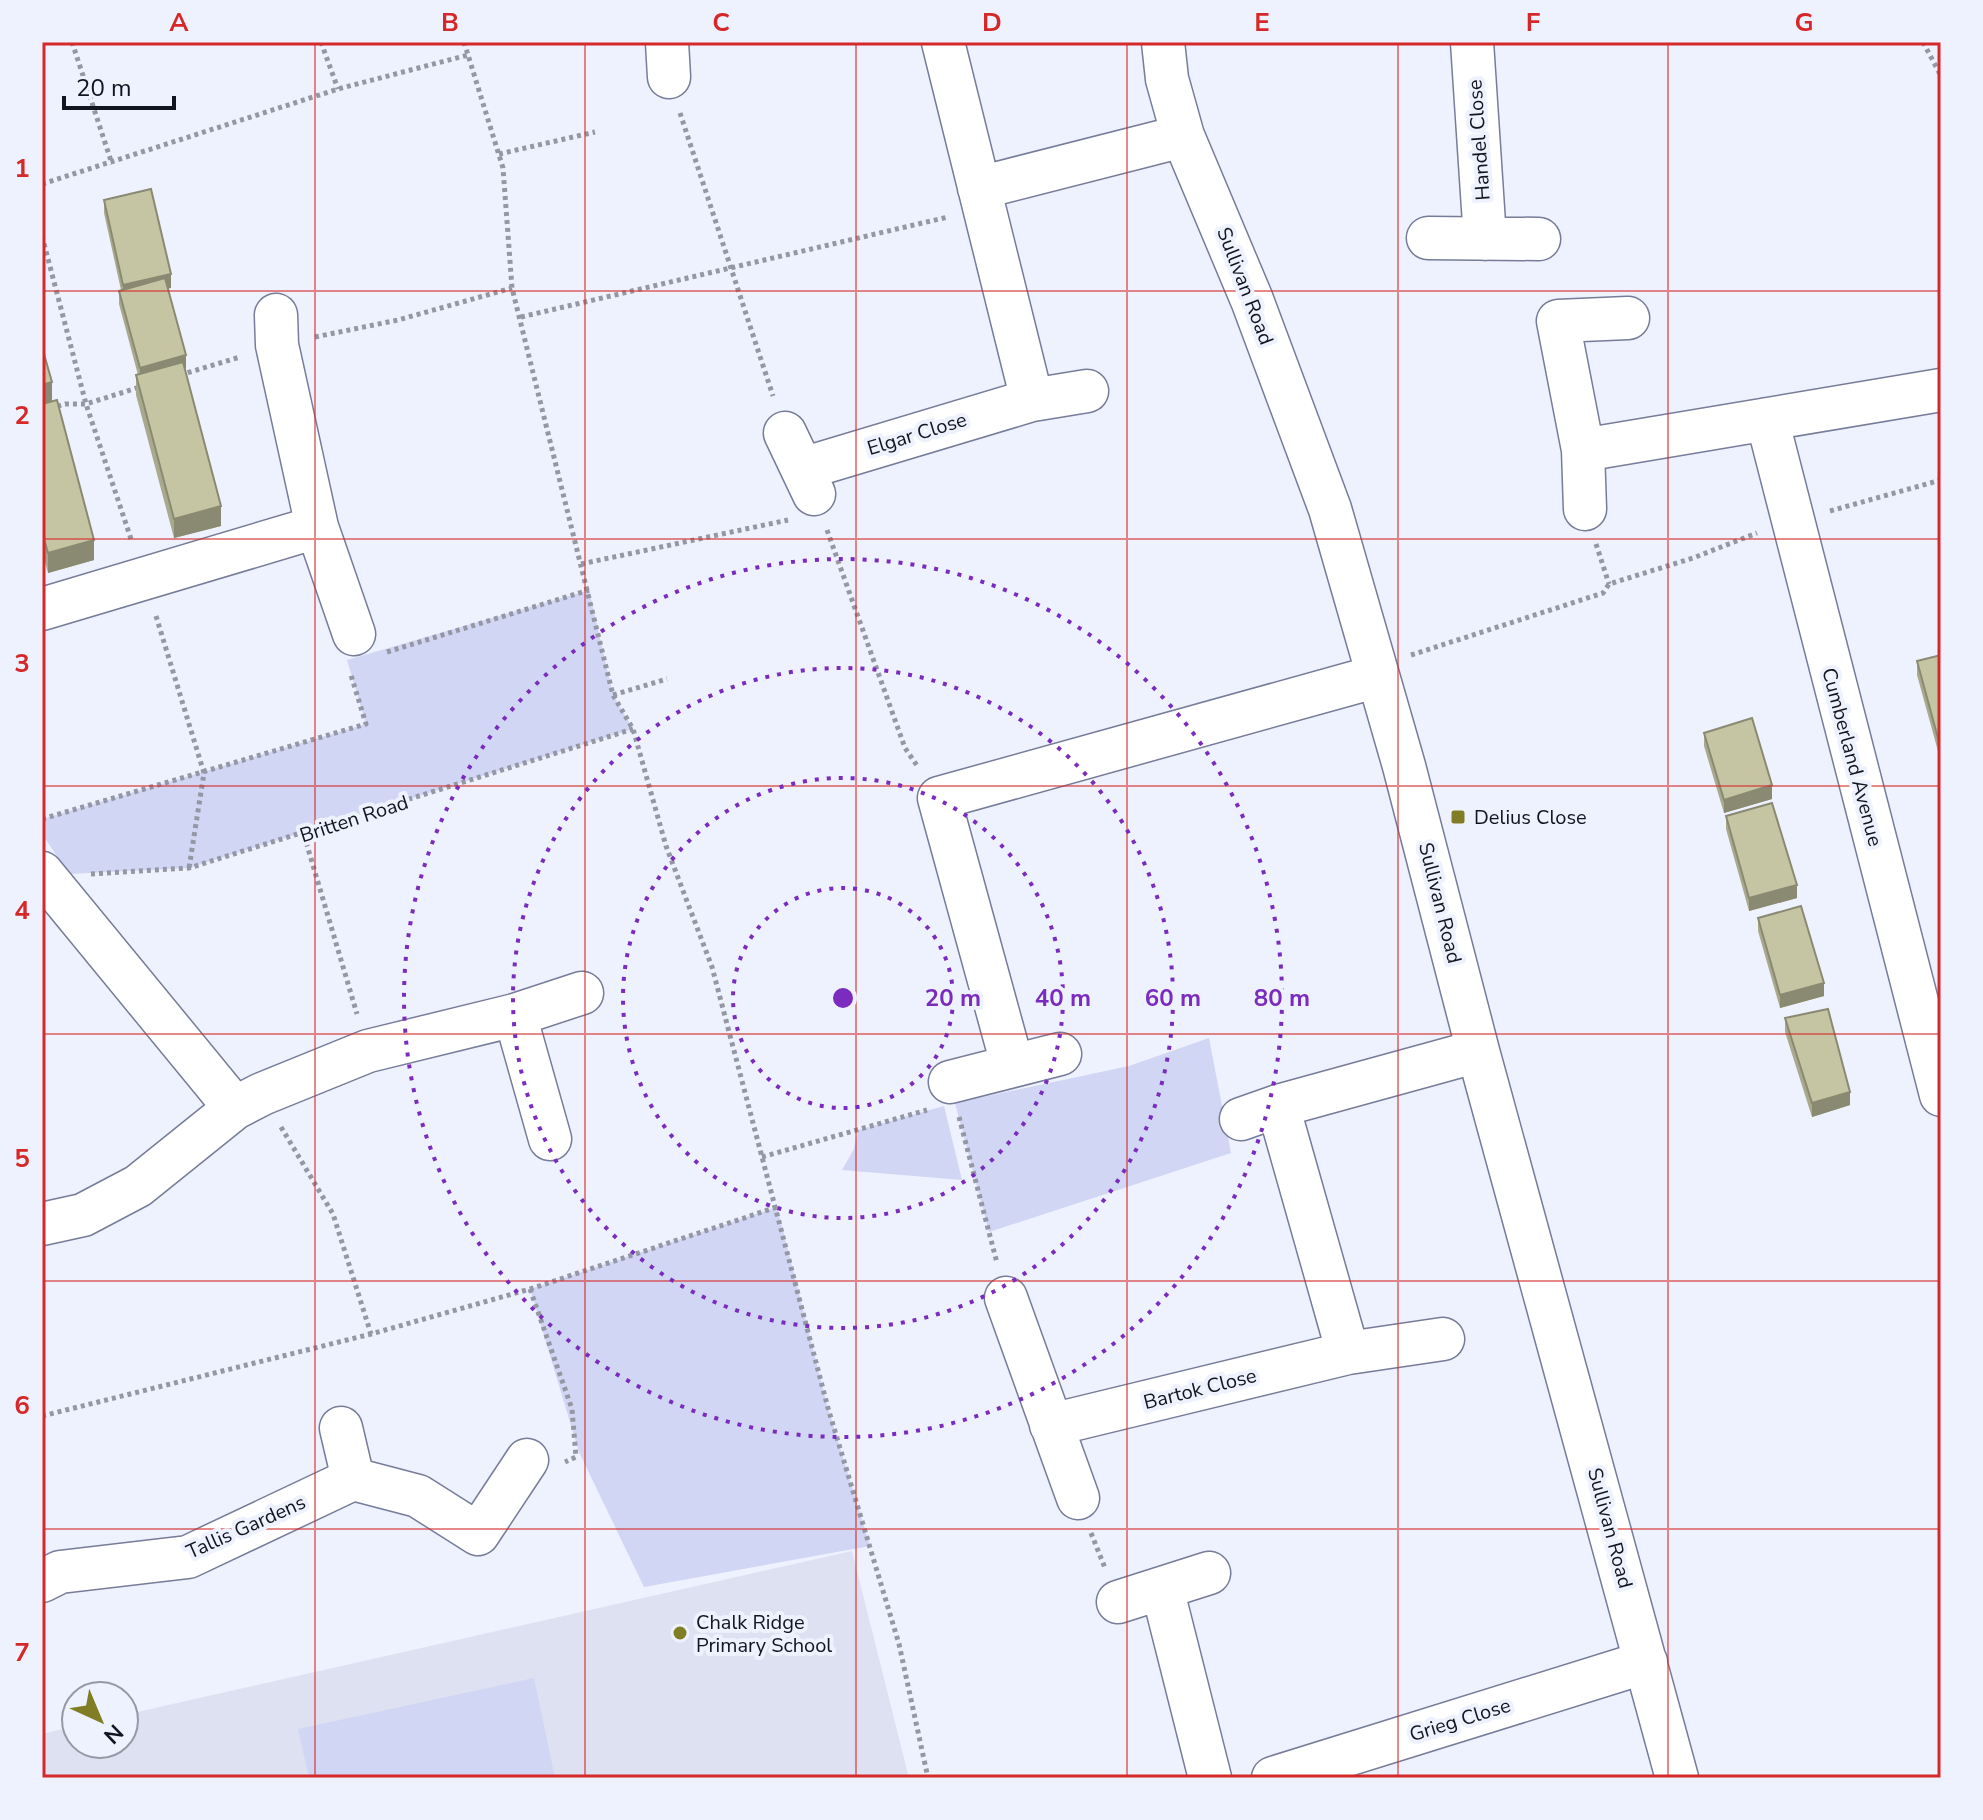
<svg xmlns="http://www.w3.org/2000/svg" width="1983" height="1820" font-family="'Nunito Sans',sans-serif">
  <rect width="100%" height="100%" fill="#eef1fe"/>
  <path fill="#dee1f1" d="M852,1551l57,227h-867v-44l34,-8v18h48v-29z"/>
  <path fill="#d1d6f4" d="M589,590l24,105 20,34 -444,139 -120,6 -27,-40v-15l324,-95 -19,-64z
    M1209,1038l22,115 -242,79 -34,-129 174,-37z
    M944,1106l18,74 -120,-10 12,-21 4,-19z
    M777,1207l51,201 42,138 -226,41 -65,-135 -49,-163z
    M534,1678l21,100h-246l-11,-49z"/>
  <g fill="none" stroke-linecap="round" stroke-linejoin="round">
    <defs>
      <path id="street" d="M667,42l2,35
        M943,42l89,358
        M1163,42l4,37 16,57 69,164 78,209 74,257 74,285 199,727
        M1472,42l13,197
        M979,188l204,-52
        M1428,238l111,1
        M1767,419l174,676
        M785,433l29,61
        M1583,450l358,-60
        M802,469l230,-69 55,-9
        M1585,509l-2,-59 -25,-129 70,-3
        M317,527l37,107
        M42,609l275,-82 -40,-182 -1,-30
        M42,873l193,235
        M515,1015l35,124
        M1012,1064l-73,-266 439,-122
        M950,1082l110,-28
        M1241,1119l37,-13
        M42,1224l41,-9 55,-29 97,-78 27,-14 106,-43 147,-36 67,-22
        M1006,1298l72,200
        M1348,1353l95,-14
        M1051,1425l297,-72 -70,-247 200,-55
        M341,1428l12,51
        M42,1581l18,-9 128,-15 165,-78 65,17 60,38 49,-74
        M1162,1588l48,190
        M1118,1602l91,-29
        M1273,1778l373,-116"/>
    </defs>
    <use href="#street" stroke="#767c99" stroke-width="45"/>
    <path stroke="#9598a4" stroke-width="5" stroke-dasharray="4 4" stroke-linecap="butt" d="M72,42l40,122
      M321,42l17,47
      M464,42l39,126 9,120 101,407 20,34 33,117 46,121 116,441 71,236 29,134
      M1923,42l18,34
      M680,113l93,283
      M499,154l96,-22
      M42,184l296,-95 130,-34
      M42,236l44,168 46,138
      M521,317l427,-100
      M315,337l83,-17 114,-32
      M180,375l60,-18
      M42,411l23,-7h21l54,-17
      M1830,511l111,-31
      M827,530l78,218 13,19
      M1596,544l13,40
      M581,564l207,-44
      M156,616l48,157 -15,95
      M387,652l202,-62
      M1411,655l192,-62 6,-9 84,-26 64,-25
      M613,695l54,-16
      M42,819l324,-95 -16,-52
      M304,835l53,179
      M91,874l98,-6 444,-139
      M959,1117l38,146
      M281,1127l52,87 38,120
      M762,1157l165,-47
      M530,1289l42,120 4,48 -11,5
      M42,1416l329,-82 159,-45 247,-82
      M1091,1533l14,35"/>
    <use href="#street" stroke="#fff" stroke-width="42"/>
  </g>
  <path fill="#a9a98d" d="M104,200l67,88h-3l18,80 -2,1 37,157 -47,12 -38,-143v-20h2l-19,-71v-13l2,-1 -17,-77z
    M42,347l10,54 42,159 -46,13 -6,-22z
    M1941,655v107l-24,-87v-14z
    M1704,733l68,66 -48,14 -20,-67z
    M1726,816l71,82 -48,13 -23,-82z
    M1758,918l66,78 -44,12 -22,-77z
    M1785,1018l65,87 -38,12 -27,-85z"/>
  <path fill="#8a8a73" d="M171,274v14l-48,10v-13z
    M186,355v13l-46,13v-13z
    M52,382v19l-10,3v-19z
    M221,506v20l-47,12v-19z
    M94,540v20l-46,13v-20z
    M1772,785v14l-48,14v-13z
    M1797,885v13l-48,13v-13z
    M1824,983v13l-44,12v-13z
    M1850,1092v13l-38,12v-14z"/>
  <path fill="#c5c5a4" stroke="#8a8a73" stroke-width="2" d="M151,189l20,85 -48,11 -19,-85z
    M165,278l21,77 -46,13 -21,-77z
    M42,347l10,35 -10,3z
    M183,362l38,144 -47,13 -38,-144z
    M57,400l37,140 -46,13 -6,-21v-128z
    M1941,655v94l-24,-88z
    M1752,718l20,67 -48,15 -20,-67z
    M1772,803l25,82 -48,13 -23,-82z
    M1801,906l23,77 -44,12 -22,-77z
    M1828,1009l22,83 -38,11 -27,-85z"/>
  <path fill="none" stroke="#d62828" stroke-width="2" stroke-opacity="0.55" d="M315,42v1736M585,42v1736M856,42v1736M1127,42v1736M1398,42v1736M1668,42v1736M42,291h1899M42,539h1899M42,786h1899M42,1034h1899M42,1281h1899M42,1529h1899"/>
  <g fill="none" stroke="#7b2cbf" stroke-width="4" stroke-dasharray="4 8">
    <circle cx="843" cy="998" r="110"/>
    <circle cx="843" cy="998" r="220"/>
    <circle cx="843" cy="998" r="330"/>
    <circle cx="843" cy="998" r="439"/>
  </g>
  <g fill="#817d25" stroke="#eef1fe" stroke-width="3">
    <rect x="1450" y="809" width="16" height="16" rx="4"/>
    <circle cx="680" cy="1633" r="8"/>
  </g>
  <g text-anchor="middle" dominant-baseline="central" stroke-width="8" stroke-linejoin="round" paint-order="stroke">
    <g font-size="20" fill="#12141f" stroke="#eef1fe">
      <text transform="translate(1479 140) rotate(-94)">Handel Close</text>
      <text transform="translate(1245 286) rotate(69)">Sullivan Road</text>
      <text transform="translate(917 434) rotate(-17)">Elgar Close</text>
      <text transform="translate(1852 757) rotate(75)">Cumberland Avenue</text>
      <text transform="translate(354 819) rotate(-18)">Britten Road</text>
      <text transform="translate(1440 903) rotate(76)">Sullivan Road</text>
      <text transform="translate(1200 1389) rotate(-14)">Bartok Close</text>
      <text transform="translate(246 1527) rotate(-24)">Tallis Gardens</text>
      <text transform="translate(1610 1528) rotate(75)">Sullivan Road</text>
      <text transform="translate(1460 1720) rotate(-17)">Grieg Close</text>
    </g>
    <g font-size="20" fill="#12141f" stroke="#eef1fe" text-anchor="start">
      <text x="1474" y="817">Delius Close</text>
      <text x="696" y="1622">Chalk Ridge<tspan x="696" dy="23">Primary School</tspan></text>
    </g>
  </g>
  <circle cx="843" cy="998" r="12" fill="#7b2cbf" stroke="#eef1fe" stroke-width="4"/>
  <g font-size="24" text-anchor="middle" font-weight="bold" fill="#7b2cbf" stroke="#eef1fe" stroke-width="8" stroke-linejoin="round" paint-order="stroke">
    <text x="953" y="1006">20 m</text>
    <text x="1063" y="1006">40 m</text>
    <text x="1173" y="1006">60 m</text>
    <text x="1282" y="1006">80 m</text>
  </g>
  <rect width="1983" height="1820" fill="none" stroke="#eef1fe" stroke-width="88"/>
  <g transform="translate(100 1720) rotate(136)"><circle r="38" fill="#eef1fe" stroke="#9699a5" stroke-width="2"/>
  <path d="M0-6L14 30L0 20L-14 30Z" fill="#817d25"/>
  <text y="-12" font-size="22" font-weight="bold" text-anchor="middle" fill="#12141f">N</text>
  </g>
  <path d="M64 96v12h110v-12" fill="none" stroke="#12141f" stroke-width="4"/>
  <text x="76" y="96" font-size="24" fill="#12141f" stroke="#eef1fe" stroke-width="6" paint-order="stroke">20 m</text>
  <rect x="44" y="44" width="1895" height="1732" fill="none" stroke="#d62828" stroke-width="3"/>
  <g font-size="26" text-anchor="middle" font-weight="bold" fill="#d62828">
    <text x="179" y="31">A</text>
    <text x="450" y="31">B</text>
    <text x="721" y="31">C</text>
    <text x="992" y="31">D</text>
    <text x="1262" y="31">E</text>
    <text x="1533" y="31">F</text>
    <text x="1804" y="31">G</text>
    <text x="22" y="177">1</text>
    <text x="22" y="424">2</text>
    <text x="22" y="672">3</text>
    <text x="22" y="919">4</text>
    <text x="22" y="1167">5</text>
    <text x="22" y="1414">6</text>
    <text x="22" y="1661">7</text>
  </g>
</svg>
